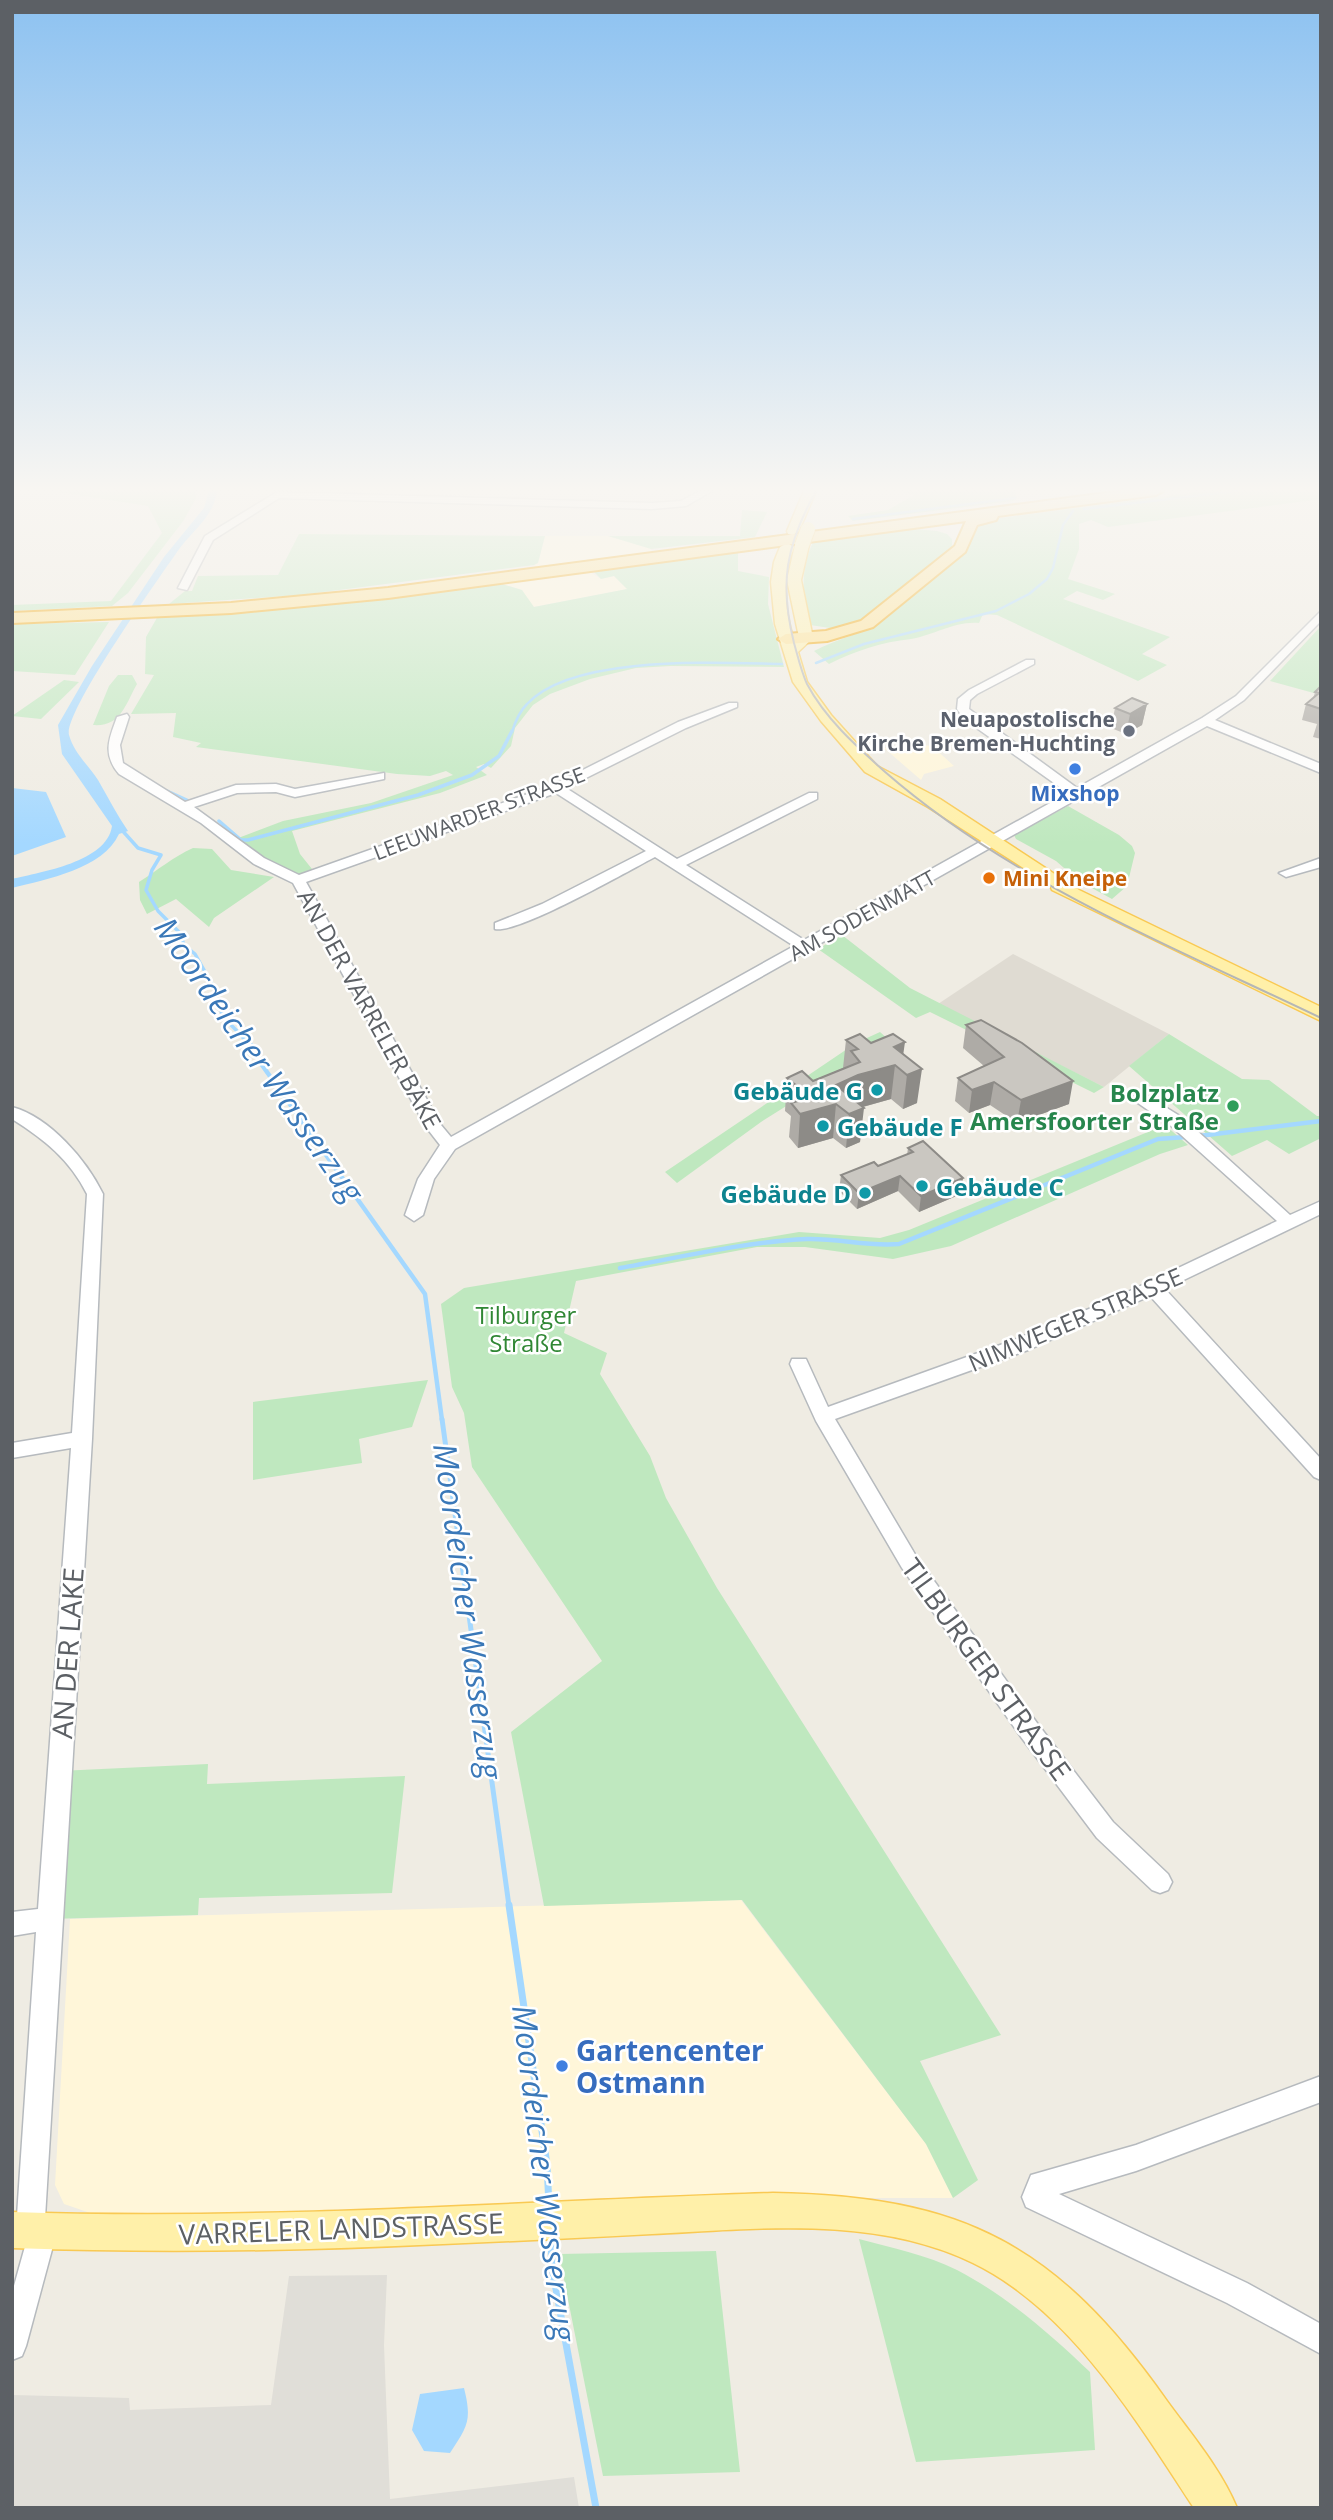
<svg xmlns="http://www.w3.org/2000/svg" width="1333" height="2520" font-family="'Open Sans',sans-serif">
  <rect width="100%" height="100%" fill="#efece3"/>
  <path fill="#fff6d9" d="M545,536h63l43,12v4l-113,15 -4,-2 4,-2z
    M585,569l16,10 13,-3 14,13 -95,18 -11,-17 -20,-6v-4z
    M914,744l18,2 22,20 -30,8 -3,6 -37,-32z
    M741,1900l185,244 27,54h-102l-755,17 -32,-11 -9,-19 15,-266z"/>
  <path fill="#e0ded8" d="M387,2275l-3,70 6,154 184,-22 5,31h-567l1,-113 116,3 1,12 141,-5 18,-129z"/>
  <path fill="#dfdbd2" d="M1013,954l156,80 -65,53 -166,-83z"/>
  <path fill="#bfe8bf" d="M52,491h143l1,7 -12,22 -56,73 -16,13 -100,5v-6l99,-4 51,-68 -14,-27z
    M901,491h114l2,6 -4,4 -160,20 -5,-5 40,-6 26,-15z
    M1206,491h115v8l-213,28 -17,-7 -12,4v25l-11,30 47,15 -12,6 -26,-9 -14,8 107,38 -28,17 25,11 -29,16 -141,-66 -14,-1 -4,9c-25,-2 -44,12 -68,16 -29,3 -56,12 -82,25l-15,-13c23,-12 48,-17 69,-32l85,-69 4,-20 4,-6 9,-4z
    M742,510l25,2 -12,25 -104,12 -43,-13h132z
    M915,529l22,2 10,3 5,5v10l-97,76 -25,3 -20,-3c-8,-30 -10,-54 3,-83z
    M299,534l238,2h8l-7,27 -4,2 -234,30 -131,9 16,-13h7l6,-15 80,-1z
    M738,551v20l31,6 -1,27 16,63 -113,-1 -35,2 -46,11 -40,15 -17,11 -18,23 -4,18 -20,22 -7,-4 -8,3 11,8 -47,18 -148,38 8,23 12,15 -10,7 -15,-4 -54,-32 50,-19 88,-18 82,-28 -7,-4 -16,5 -33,-2 -201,-27 5,-4 -28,-6 3,-24 -45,1 23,-39 -9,-1 1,-37 12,-21 246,-20 98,-12 20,6 12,17 93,-18 -13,-13 -13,3 -8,-8z
    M109,622l-34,53 -63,-4v-47z
    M1321,626v69l-51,-14z
    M118,675h14l5,9c-12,21 -16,43 -44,41l16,-39z
    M64,680l15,2 -38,37 -29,-3z
    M1068,806l51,29 13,11 3,7 -8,33 -15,13 -33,-18 -23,-20 -40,-22 -2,-4z
    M193,848l19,1 19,21 43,7 -60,41 -5,9 -33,-28 -29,15 -7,-14 -1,-18c19,-12 34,-25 54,-34z
    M842,935l68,53 194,99 -10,6 -164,-81 -14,6 -98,-69z
    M880,1032l10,9 -129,81 -84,61 -12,-11 191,-129z
    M1169,1034l73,45 27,1 48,36h4v22l-32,16 -22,-14 -35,16 -103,-90z
    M1165,1125l23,20 -28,9 -209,92 -58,13 -88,-12h-48l-181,34 -12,52 43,20 -7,21 50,82 16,42 51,90 284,447 -81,26 58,119 -25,18 -27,-54 -184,-244 -198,6 -33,-174 91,-71 -130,-194 -8,-54 -12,-26 -11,-83 23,-16 335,-56 81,6 29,-8z
    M428,1380l-16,47 -53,12 3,24 -109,17v-78z
    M208,1764l-1,20 198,-8 -13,117 -193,5 -1,17 -150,4 11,-148z
    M859,2239c33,9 68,16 98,31 50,26 93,64 133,102l5,78 -179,12z
    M716,2251l24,221 -137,4 -44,-222z"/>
  <path fill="#a4d8ff" d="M209,491h8c-4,28 -26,40 -40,61 -18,26 -114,161 -108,183 5,18 20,31 29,45 10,17 19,35 30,51l-9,3c-16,35 -72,45 -107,54v-9c29,-7 95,-17 100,-53l-50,-72 -4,-29 34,-59 72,-109 40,-49z
    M12,788l34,4 20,45 -54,19z
    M464,2388c8,32 4,38 -14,65l-26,-2 -12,-21 8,-36z"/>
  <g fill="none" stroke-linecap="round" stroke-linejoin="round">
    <path stroke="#a4d8ff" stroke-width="2.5" d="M1084,509l152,-18
      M853,519l162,-21
      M816,663l48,-19 132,-33 33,-17 18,-15 6,-11 10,-43 10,-14
      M512,732c3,-10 7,-20 15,-28 46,-50 191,-41 255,-40"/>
    <path stroke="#a4d8ff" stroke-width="3.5" d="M167,791l24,11
      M219,821l22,19h7l170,-45 54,-20 27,-19 13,-25
      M120,828l18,20 23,7 -9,15 -6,20 12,21 22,22 4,12 11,9 18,32 10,31 19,19"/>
    <path stroke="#a4d8ff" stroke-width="4.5" d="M240,1034l17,17 5,14 163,229 17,126
      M1199,1136l122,-15
      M620,1268c62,-11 124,-26 187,-29 31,-1 61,8 92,5l259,-105 28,-2"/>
    <path stroke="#a4d8ff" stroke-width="5" d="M442,1419l67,487"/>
    <path stroke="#a4d8ff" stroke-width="7" d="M509,1905l38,260 2,41
      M551,2236l1,31 44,241"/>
    <defs>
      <path id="minor" d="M700,491h12l-26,15 -34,3 -373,-11 -66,42 -26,50 -9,-2 27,-52 72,-44 375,11 29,-2z
        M1321,611v10l-77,79 -29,20 106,44v9l-114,-47 -752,423 -21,30 -11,36 -9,6 -9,-6 13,-36 22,-34 -14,-18 -133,-244 -39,-19 -53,-41 -82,-49c-17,-20 -10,-35 -2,-57l10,-3 2,3 -9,28 3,18 62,39 51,-17 40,-1 19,5 89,-16v6l-89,18 -19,-5 -39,1 -43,14 70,51 35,17 254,-90 125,-63 51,-19h8v4l-51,21 -120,60 111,71 132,-66h8v6l-131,66 118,75 264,-147 -104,-74 -7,-10 1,-10 11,-9 57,-30h8v4l-57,30 -7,6 -1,9 108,79 125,-70 34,-22zM556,793l90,58 -104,53 -47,19v6c23,5 133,-58 160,-72l139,89 -343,191 -10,-12 -135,-243z
        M1321,858v9l-35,10 -7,-4z
        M1141,1092l42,26 107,97 31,-14v13l-156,75 156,170v21l-7,-3 -164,-181 -122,54 -193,69 81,137 121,167 76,99 55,52 4,8 -4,8 -8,3 -8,-3 -55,-52 -76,-101 -119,-169 -86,-147 -26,-57 2,-5h14l22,48 186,-67 99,-41 164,-78 -106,-95 -36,-25 -2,-4z
        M12,1107c38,10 75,54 91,87l-11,245 -47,779 8,3 4,10 -31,115 -4,10 -10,4v-67l14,-50 -6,-2 -4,-10 20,-299 -24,4v-24l26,-3 33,-461 -59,10v-15l60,-10 15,-239c-17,-34 -43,-55 -75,-75z
        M1321,2076v26l-185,69 -77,23 188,89 74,41v30l-94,-51 -201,-96 -4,-10 9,-22 105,-30z"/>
      <path id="major" d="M804,491h12l-17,40 -6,4 -5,-1 -1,-3z
        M802,541l7,4 -8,35 12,58 -15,14 9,30 24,33 46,51 63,33 139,91 242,117v14l-269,-131 -2,-5 -122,-78 -63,-35 -44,-51 -28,-39 -18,-58 -4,-42 3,-20 6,-15 7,-4 7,4c-12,30 -10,63 0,93l5,-3 -12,-57 8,-35z
        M773,2193c191,3 284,52 394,208 24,33 54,68 70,107h-43c-57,-87 -124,-198 -221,-245 -98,-48 -216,-34 -321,-29 -70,4 -139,7 -209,10 -144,7 -287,9 -431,4v-36c255,9 507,-11 761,-19z"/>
      <path id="highway" d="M1121,491h42l-7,4 -158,21 -2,4 -19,5 -12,27 -92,75 -46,14 -41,3 -8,-5 8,-5 40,-3 35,-10 94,-75 11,-25 -578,77 -157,15 -219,10v-10l219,-10 157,-15z"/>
    </defs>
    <use href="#minor" stroke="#b6babe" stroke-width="3"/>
    <use href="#major" stroke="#f9c953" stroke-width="3"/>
    <use href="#highway" stroke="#f3a500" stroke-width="4"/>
    <use href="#minor" fill="#fff" fill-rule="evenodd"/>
    <use href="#major" fill="#fff0a9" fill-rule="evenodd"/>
    <use href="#highway" fill="#ffe18b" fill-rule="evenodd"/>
    <path stroke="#b5b6b6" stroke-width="2" d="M816,491c-30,54 -37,92 -22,152 4,14 7,28 13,41 18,34 48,61 77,87 127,111 287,175 437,247"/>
    <defs>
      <path id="major-bridge" d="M802,545l6,-16"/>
    </defs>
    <use href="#major-bridge" stroke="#f9c953" stroke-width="16" stroke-linecap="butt"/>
    <use href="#major-bridge" stroke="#fff0a9" stroke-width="14"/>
  </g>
  <path fill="#aeaba6" d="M1321,686v53l-8,-2 4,-13 -15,-4 4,-16 7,-5 2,-7z
    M1147,704l-5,21 -16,9 -15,-6 4,-20z
    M966,1025l103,79 -52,19 -27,-18 -21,8 -14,-12 3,-23 26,-12 -21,-18z
    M846,1040l25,3 32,11 14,49 -14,6 -12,-10 -28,8 -3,35 -14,6 -13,-10 -35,10 -9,-11 2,-21 -6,-5 2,-33 26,3 30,-13z
    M908,1148l53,46 -42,18 -21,-21 -41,18 -18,-18 2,-16 37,-9 29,-11z"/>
  <path fill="#8d8b87" d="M1147,704l-5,21 -16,9 4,-20z
    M905,1042l-4,28 -6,-5 -4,34 -36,10 -19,-5 -3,34 -35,10 2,-34 36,-29 58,-38z
    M922,1069l-5,34 -14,6 4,-34z
    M1073,1081l-4,23 -52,19 4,-23z
    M994,1082l-4,23 -21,8 3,-23z
    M864,1108l-4,34 -14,6 3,-34z
    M900,1176l-2,15 -41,18 2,-16z
    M963,1178l-2,16 -42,18 2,-16z"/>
  <path fill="#cac7c1" stroke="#8d8b87" stroke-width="2" d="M1321,686v23l-15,-5 13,-11 -4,-1z
    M1132,698l15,6 -17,10 -15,-6z
    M981,1020l41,23 51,38 -52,19 -27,-18 -22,8 -14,-12 46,-21 -38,-32z
    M860,1034l11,9 22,-9 12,8 -11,5 28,22 -15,6 -12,-10 -37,10 -22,10 28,23 -15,6 -13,-10 -36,10 -9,-11 20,-6 -24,-19 15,-7 11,10 47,-19 -9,-11 7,-2 -12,-9z
    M923,1141l40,37 -42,18 -21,-20 -41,17 -18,-18 33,-13 4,4 35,-14 -5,-4z"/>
  <linearGradient id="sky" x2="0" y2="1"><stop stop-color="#8dc2f1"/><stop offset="0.58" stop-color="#f8f6f2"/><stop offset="1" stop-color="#f8f6f2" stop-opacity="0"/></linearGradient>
  <rect width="1333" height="844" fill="url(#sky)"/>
  <circle fill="#6b7280" stroke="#fff" stroke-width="2.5" cx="1129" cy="731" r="7"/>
  <g fill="#3f7fe0" stroke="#fff" stroke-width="2.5">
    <circle cx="1075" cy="769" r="7"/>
    <circle cx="562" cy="2066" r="7"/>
  </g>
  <circle fill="#e8710a" stroke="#fff" stroke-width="2.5" cx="989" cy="878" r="7"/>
  <g fill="#0f9aa8" stroke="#fff" stroke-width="2.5">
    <circle cx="877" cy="1090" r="7"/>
    <circle cx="823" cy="1126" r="7"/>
    <circle cx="922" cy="1186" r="7"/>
    <circle cx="865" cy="1193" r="7"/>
  </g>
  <circle fill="#2e9e5b" stroke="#fff" stroke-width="2.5" cx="1233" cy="1106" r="7"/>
  <g text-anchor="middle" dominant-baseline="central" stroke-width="5" stroke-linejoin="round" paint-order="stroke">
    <g font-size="21" font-weight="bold" fill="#5b616d" stroke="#fff" text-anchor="end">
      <text x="1115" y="719">Neuapostolische<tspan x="1115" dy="24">Kirche Bremen-Huchting</tspan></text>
    </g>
    <g font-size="21" font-weight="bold" fill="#366cbe" stroke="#fff">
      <text x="1075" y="793">Mixshop</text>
    </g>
    <g font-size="21" fill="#5c6065" stroke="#fff">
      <text transform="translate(479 813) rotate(-21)">LEEUWARDER STRASSE</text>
      <text transform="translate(862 915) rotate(-29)">AM SODENMATT</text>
    </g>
    <g font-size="21" font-weight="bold" fill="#c56008" stroke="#fff" text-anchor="start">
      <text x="1003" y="878">Mini Kneipe</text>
    </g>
    <g font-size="24" fill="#5c6065" stroke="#fff">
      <text transform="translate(370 1009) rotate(61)">AN DER VARRELER BÄKE</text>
      <text transform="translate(1075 1319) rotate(-23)">NIMWEGER STRASSE</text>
    </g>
    <g font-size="24" font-weight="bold" fill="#0d838f" stroke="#fff" text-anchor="end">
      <text x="863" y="1090">Gebäude G</text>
      <text x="837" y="1126" text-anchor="start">Gebäude F</text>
      <text x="936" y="1186" text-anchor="start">Gebäude C</text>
      <text x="851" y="1193">Gebäude D</text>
    </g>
    <g font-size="24" font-weight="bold" fill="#27864d" stroke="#fff" text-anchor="end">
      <text x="1219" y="1092">Bolzplatz<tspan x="1219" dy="28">Amersfoorter Straße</tspan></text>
    </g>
    <g font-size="24" fill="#308734" stroke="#fff">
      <text x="526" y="1314">Tilburger<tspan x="526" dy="28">Straße</tspan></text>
    </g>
    <g font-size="28" fill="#5c6065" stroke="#fff">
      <text transform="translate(67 1653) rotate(-86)">AN DER LAKE</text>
      <text transform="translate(987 1669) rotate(54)">TILBURGER STRASSE</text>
      <text transform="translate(341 2228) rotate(-2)">VARRELER LANDSTRASSE</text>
    </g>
    <g font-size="28" font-weight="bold" fill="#366cbe" stroke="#fff" text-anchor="start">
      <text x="576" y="2050">Gartencenter<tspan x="576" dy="32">Ostmann</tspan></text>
    </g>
    <g font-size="32" font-style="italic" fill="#3a78b8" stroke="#fff">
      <text transform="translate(260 1059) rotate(55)">Moordeicher Wasserzug</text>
      <text transform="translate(469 1611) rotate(82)">Moordeicher Wasserzug</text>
      <text transform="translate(545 2173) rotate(83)">Moordeicher Wasserzug</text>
    </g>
  </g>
  <rect width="1333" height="2520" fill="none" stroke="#5c6065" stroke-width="28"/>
</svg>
